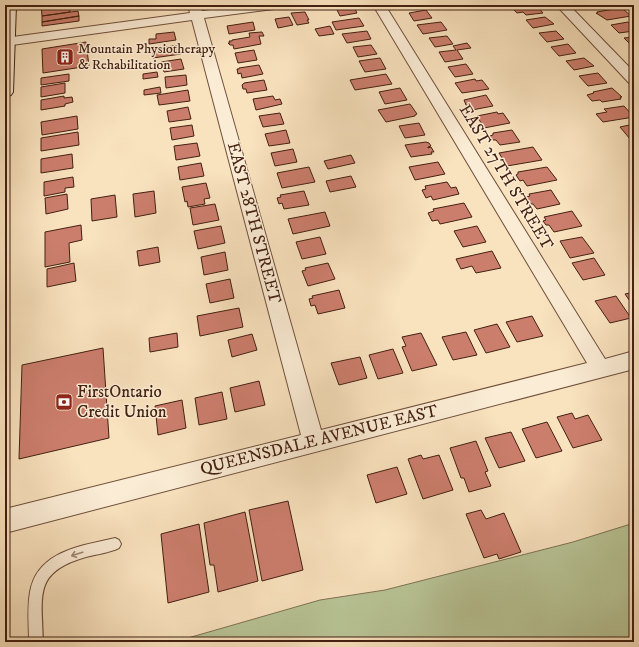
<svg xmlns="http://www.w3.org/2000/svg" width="639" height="647" font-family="'IM FELL DW Pica',serif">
  <rect width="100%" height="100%" fill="#f9e2be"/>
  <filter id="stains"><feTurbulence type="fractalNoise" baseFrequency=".005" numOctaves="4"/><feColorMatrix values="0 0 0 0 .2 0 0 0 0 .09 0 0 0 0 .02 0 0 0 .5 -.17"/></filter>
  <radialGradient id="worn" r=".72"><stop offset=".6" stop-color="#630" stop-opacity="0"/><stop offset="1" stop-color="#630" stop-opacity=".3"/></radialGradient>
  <path fill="#b8c496" stroke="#7e7254" d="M634,523v119h-460l146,-42 65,-10 188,-48z"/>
  <path fill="#cc7e6d" stroke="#432011" d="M41,5h29v7l-28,4z
    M150,5h18l1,1 -18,2z
    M353,5l4,8 -17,3 -4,-8z
    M536,5l7,8 -17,2 -3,-3 -6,1 -4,-4z
    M614,9h9l8,7 -24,4 -11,-7h2l-1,-1z
    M426,10l6,8 -18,3 -5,-8z
    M78,11l1,5 -37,6v-6z
    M305,12l4,8h-2l2,3 -12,2 -6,-12z
    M79,16v5l-37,5v-4z
    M289,17l4,8 -15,3 -3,-9z
    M545,17l9,7 -21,4 -7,-8z
    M359,18l5,8 -28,4 -4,-8z
    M253,22l2,8 -26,4 -2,-8z
    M441,22l6,8 -24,4 -6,-9z
    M628,22l6,6v3l-15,2 -8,-8z
    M330,26l4,8 -15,2 -4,-7z
    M367,31l4,8 -24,4 -5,-9z
    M556,31l8,8 -17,3 -8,-9z
    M174,32l2,8 -27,4v-5h7v-5z
    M262,32l2,4h-5l2,8 -27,5 -1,-4h-3l-2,-2h2l-1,-2h3v-1l18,-3 -1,-4z
    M447,36l6,8 -18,3 -6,-9z
    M634,37v10h-1l-9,-9z
    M86,42l3,24 -46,7 -1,-24z
    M467,43l4,5 -14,2 6,9 -18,3 -6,-10 17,-2 -3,-4z
    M568,44l8,9 -17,3 -8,-9z
    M179,45l2,9 -28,4 -1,-9z
    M371,45l6,9 -19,3 -5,-10z
    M254,50l3,10 -19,3 -3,-10z
    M380,58l6,11 -21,3 -6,-11z
    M584,58l10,8 -20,4 -8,-9z
    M181,59l3,10 -20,3 -3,-10z
    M466,64l7,10 -18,3 -7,-10z
    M259,65l4,9 -21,4 -1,-5 -3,1 -1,-5h2v-1z
    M157,72l1,5 -15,2v-5z
    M598,73l9,10 -19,3 -9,-10z
    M69,74v7l-28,4v-7z
    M386,74l6,10 -37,6 -5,-10z
    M186,75l1,10 -21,3 -1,-11z
    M475,79l1,2 6,-1 7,9 -27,4 -7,-10z
    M264,80l3,10 -20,3 -1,-4h-3l-1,-4 2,-2z
    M65,83v10l-24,4v-10z
    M160,87l1,6 -17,2v-5z
    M400,88l7,12 -22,4 -6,-12z
    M612,88l10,9h-2l1,2 -19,3 -2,-2 -8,1 -5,-6 7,-2 -1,-1z
    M188,90l2,11 -31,4 -2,-10z
    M486,95l7,11 -21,4 -6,-5 -2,-5z
    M64,96v2l8,-1 1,5 -8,2v2l-24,4v-10z
    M273,96l2,4 5,-1 2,5 -26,6 -3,-11z
    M410,104l7,10 -2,1v1l-29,6 -8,-12z
    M624,106l10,11 -31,5 -7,-8 11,-2 -3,-3z
    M188,107l3,12 -22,3 -2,-11z
    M497,112l1,2 5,-1 7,10 -26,5 -7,-12z
    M280,113l4,11 -21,3 -4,-11z
    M77,116l1,13 -36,6 -1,-13z
    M419,123l6,12 -20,3 -6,-12z
    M634,124v14l-4,1 -10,-12z
    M192,125l2,11 -22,4 -2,-12z
    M286,130l4,13 -21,3 -4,-12z
    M512,130l8,12 -20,3 -4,-5h-3l-3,-4 3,-1v-2z
    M78,132l1,13 -38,6v-13z
    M426,142l3,1 2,3 -3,1v1l3,-1 3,5h-3l1,2 -21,3 -6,-12z
    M197,143l3,13 -24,4 -2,-14z
    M533,147l9,13 -35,6 -8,-13z
    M293,149l4,13 -22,4 -4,-13z
    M72,154l1,14 -32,5v-14z
    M351,155l4,8 -27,6 -4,-8z
    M438,162l7,12 -30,6 -6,-13z
    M201,163l3,13 -24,4 -2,-13z
    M309,167l6,15 -33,6 -5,-15z
    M547,167l10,13 -30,6 -4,-6 -3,1 -4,-6 2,-1v-2z
    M351,176l5,11 -26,5 -4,-11z
    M73,177l1,10 -9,1v4l-21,4v-14z
    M447,182l4,6 5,-1 3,7 -26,6 -2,-4 -5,2 -4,-8 4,-1 -1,-3z
    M206,183l4,15 -6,1 1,5 -17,3 -1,-6 -2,1 -3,-15z
    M551,190l9,14 -23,5 -4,-5h-2l-5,-7 4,-1 -1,-2z
    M154,191l2,22 -21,4 -2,-23z
    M304,191l5,14 -25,4 -2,-6 -3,1 -2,-6 4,-1 -1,-2z
    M67,194l1,15 -22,5 -1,-16z
    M115,195l2,22 -25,4 -1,-22z
    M464,203l8,14 -32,7 -2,-4 -6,1 -4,-8 6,-2 -1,-2z
    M215,204l4,16 -26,5 -3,-17z
    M572,211l10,15 -28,6 -5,-7h-3l-3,-4 3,-1 -2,-3z
    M325,212l5,14 -37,8 -5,-15z
    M81,225l1,15 -13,3 1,19 -25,5v-35z
    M221,226l4,17 -27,6 -4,-18z
    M477,226l9,16 -23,5 -9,-16z
    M320,237l6,17 -24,5 -6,-17z
    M582,237l12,16 -24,5 -10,-17z
    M158,247l2,15 -21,4 -2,-15z
    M492,251l9,17 -25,5 -4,-7 -11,3 -5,-10z
    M225,252l3,18 -24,5 -3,-18z
    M594,258l11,17 -22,5 -11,-17z
    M74,263l2,18 -29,6v-18z
    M328,263l7,16 -27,7 -6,-15 4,-1 -1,-2z
    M230,279l4,19 -24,5 -4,-19z
    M339,290l6,18 -27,6 -3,-9 -4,1 -2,-7 4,-1 -1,-2z
    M634,292v15l-9,-13z
    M616,296l15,22 -21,5 -15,-22z
    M239,308l4,19 -43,9 -3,-20z
    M532,316l11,20 -26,6 -11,-20z
    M497,324l13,23 -24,6 -12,-23z
    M466,332l11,23 -24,5 -11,-23z
    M177,333l1,14 -28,5 -1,-14z
    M421,333l16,32 -25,6 -10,-24 4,-1 -4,-9z
    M252,334l5,16 -25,7 -4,-17z
    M103,348l6,90 -90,21 3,-94z
    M393,349l10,24 -25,6 -9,-24z
    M360,357l7,21 -28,7 -8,-22z
    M259,381l6,24 -30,7 -5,-24z
    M222,392l5,27 -28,6 -4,-27z
    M182,400l4,28 -28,7 -3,-29z
    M572,413l3,6 13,-4 14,25 -29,8 -16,-31z
    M547,422l15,29 -26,7 -14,-29z
    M511,432l14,29 -26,7 -14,-30z
    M476,441l12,30 -3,1 6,14 -22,6 -5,-14h-3l-11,-30z
    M421,455l2,4 16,-4 14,35 -30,9 -15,-40z
    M397,467l10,27 -31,9 -9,-28z
    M288,501l15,69 -41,11 -13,-71z
    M481,510l5,9 18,-6 17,39 -22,7 -2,-5 -13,4 -18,-44z
    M245,512l13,69 -40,11 -4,-27h-4l-6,-42z
    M199,524l10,68 -41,11 -7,-69z"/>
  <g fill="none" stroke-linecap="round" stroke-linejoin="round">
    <defs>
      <path id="lane" d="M115,538l4,2 2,4 -2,4c-10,5 -22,6 -33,9 -53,15 -44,38 -43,85h-14c0,-16 -2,-33 1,-50 7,-41 51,-46 85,-54z"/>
      <path id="street" d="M188,5h12l2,6 46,-6h32l-2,3 -4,1 -70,9 117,412 266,-67 -214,-358h12l220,354 29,-8v18l-629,164v-24l296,-74 -109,-415 -187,26v-8l185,-25z
        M556,5h13l65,67v12l-5,-1z"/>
      <path id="secondary" d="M5,5h11l-3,87 -2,3 -6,2z"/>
    </defs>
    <use href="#lane" stroke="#70503c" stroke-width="2"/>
    <use href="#street" stroke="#70503c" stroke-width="2"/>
    <use href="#secondary" stroke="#432011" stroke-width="2"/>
    <use href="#lane" fill="#fbecd5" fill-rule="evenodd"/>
    <use href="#street" fill="#fbecd5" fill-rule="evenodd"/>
    <use href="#secondary" fill="#fbecd5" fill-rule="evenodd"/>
  </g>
  <defs><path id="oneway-shaft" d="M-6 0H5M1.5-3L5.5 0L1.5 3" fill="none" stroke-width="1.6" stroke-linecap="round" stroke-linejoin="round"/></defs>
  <use stroke="#9f8673" href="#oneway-shaft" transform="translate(77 554) rotate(162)"/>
  <defs>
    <symbol id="building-square" viewBox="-11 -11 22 22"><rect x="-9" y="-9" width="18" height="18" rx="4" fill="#8f2418" stroke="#fbecd5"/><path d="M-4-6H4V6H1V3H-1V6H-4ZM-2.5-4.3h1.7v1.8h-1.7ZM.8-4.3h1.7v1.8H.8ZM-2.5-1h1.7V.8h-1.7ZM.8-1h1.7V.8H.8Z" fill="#fff"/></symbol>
    <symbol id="bank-square" viewBox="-11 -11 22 22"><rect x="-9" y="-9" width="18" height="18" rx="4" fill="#8f2418" stroke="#fbecd5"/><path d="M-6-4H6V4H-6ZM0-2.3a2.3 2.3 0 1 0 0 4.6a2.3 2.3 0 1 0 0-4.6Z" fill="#fff"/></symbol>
  </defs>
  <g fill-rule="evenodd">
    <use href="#building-square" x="55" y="47" width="20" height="20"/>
    <use href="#bank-square" x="54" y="392" width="20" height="20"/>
  </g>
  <g text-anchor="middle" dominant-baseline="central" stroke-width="3" stroke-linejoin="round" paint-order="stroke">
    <g font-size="14" fill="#432011" stroke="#fbecd5" text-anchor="start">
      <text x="78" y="49">Mountain Physiotherapy<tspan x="78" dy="16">&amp; Rehabilitation</tspan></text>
    </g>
    <g font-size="17" fill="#432011" stroke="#fbecd5">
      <text transform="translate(506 177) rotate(59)">EAST 27TH STREET</text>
      <text transform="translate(254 223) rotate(75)">EAST 28TH STREET</text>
      <text transform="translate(319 440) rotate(-14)">QUEENSDALE AVENUE EAST</text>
    </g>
    <g font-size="17" fill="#432011" stroke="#fbecd5" text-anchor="start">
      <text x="77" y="392">FirstOntario<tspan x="77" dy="20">Credit Union</tspan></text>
    </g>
  </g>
  <rect width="639" height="647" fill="none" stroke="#f9e2be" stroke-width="20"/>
  <rect x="6" y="6" width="627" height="635" fill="none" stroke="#432011" stroke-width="2"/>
  <rect x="10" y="10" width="619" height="627" fill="none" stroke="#432011"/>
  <rect width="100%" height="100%" filter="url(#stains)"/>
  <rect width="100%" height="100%" fill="url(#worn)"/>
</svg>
